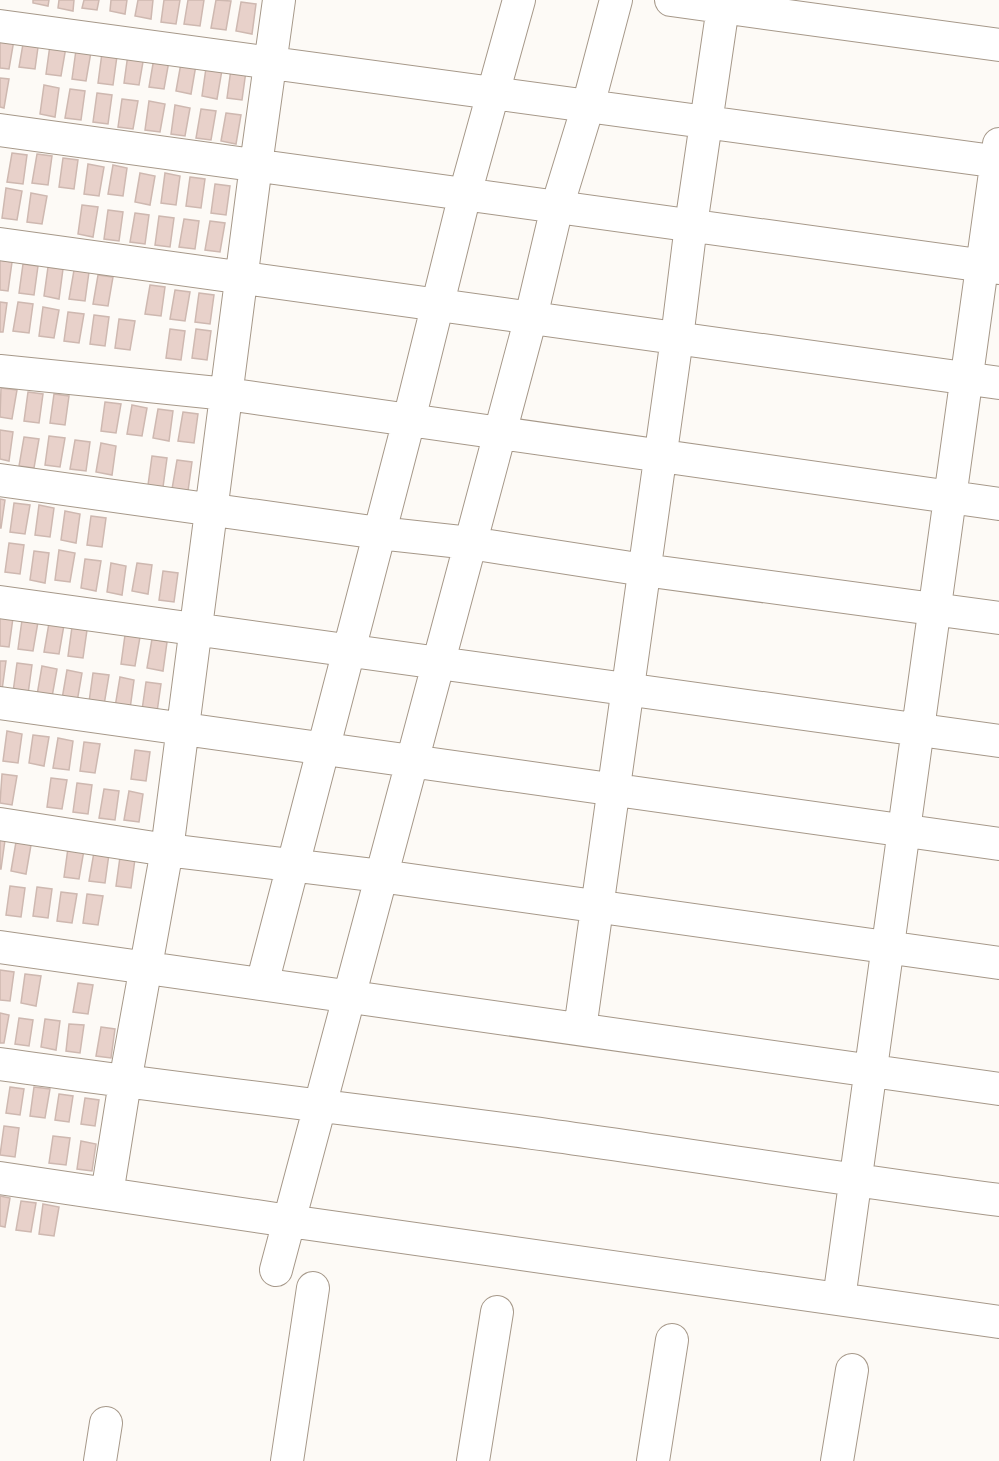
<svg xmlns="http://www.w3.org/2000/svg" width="999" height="1461" font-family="Overpass,sans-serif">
  <rect width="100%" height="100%" fill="#fdfaf6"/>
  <path fill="#e8d1ca" stroke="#ceb8b0" stroke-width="1.5" d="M33,0h16l-1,6 -15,-3z
    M59,0h15l-1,11 -15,-3z
    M84,0h15l-2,10 -15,-2z
    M111,0h16l-2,14 -15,-3z
    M138,0h15l-2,19 -16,-3z
    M164,0h16l-4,24 -15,-2z
    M188,0h16l-4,26 -16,-2z
    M216,0l15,1 -5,29 -15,-2z
    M241,2l15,2 -4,30 -16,-3z
    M0,38l14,2 -5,29 -9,-1z
    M24,38l15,2 -4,29 -16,-2z
    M50,45l16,2 -5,29 -15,-2z
    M76,50l15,2 -5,29 -14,-2z
    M102,53l15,3 -4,29 -15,-2z
    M128,54l16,2 -5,29 -15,-2z
    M154,58l15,3 -5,28 -15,-2z
    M181,63l15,2 -5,29 -15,-3z
    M206,68l16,2 -5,29 -15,-3z
    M231,69l15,2 -4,29 -15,-2z
    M0,78l9,1 -5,29 -4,-1z
    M44,85l15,3 -4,29 -15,-3z
    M70,89l15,2 -4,29 -16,-2z
    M97,93l15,2 -4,29 -15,-2z
    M122,99l16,2 -5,28 -15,-2z
    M149,101l16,3 -5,28 -15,-2z
    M175,105l15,3 -5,28 -14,-2z
    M201,109l15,2 -5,29 -15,-2z
    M226,113l15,2 -5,29 -15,-3z
    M12,153l15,2 -4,29 -16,-2z
    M37,154l15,2 -4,29 -16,-2z
    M63,158l15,2 -4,29 -15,-2z
    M88,164l16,3 -5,29 -15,-2z
    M113,165l14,3 -4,28 -15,-2z
    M140,173l15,3 -5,29 -15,-3z
    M165,173l15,3 -4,29 -15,-2z
    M190,177l15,2 -4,29 -15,-2z
    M215,184l15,2 -4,29 -15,-2z
    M6,188l16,3 -5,29 -15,-2z
    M31,193l16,3 -5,28 -15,-2z
    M82,205l16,2 -5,30 -15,-3z
    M108,210l15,2 -4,29 -15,-2z
    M135,213l14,2 -4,29 -15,-2z
    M159,216l15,2 -4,29 -15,-2z
    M184,219l15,2 -4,28 -16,-2z
    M210,221l15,2 -5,29 -15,-2z
    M0,260l12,2 -4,29 -8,-1z
    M23,264l15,2 -4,29 -15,-2z
    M48,267l15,2 -4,30 -15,-3z
    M74,270l15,2 -4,29 -16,-2z
    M98,275l15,2 -5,29 -15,-2z
    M150,285l15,2 -4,29 -16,-2z
    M175,290l15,2 -5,29 -15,-2z
    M199,293l15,2 -4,29 -15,-2z
    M0,302l7,1 -4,29h-3z
    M18,302l15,2 -4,29 -16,-2z
    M43,307l16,3 -5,28 -15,-2z
    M68,312l16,2 -5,29 -15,-2z
    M94,315l15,2 -4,29 -15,-2z
    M119,319l16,2 -5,29 -15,-2z
    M170,329l15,2 -4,29 -15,-2z
    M196,329l15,2 -4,29 -15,-2z
    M1,388l16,2 -5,29 -12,-2z
    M28,392l15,2 -4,29 -15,-2z
    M54,394l15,2 -4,29 -15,-2z
    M105,402l16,2 -5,29 -15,-2z
    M132,405l15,3 -5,28 -15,-2z
    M158,409l15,2 -4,30 -16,-3z
    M183,412l15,2 -4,29 -16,-2z
    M0,430l13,2 -4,29 -9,-2z
    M49,436l16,2 -5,29 -15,-2z
    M24,437l15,2 -5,29 -15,-2z
    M75,440l15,2 -4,29 -16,-2z
    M101,443l15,3 -4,29 -16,-3z
    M152,456l15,2 -4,29 -15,-2z
    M177,460l15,2 -4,29 -16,-2z
    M0,499l5,1 -4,28h-1z
    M14,503l16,2 -5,29 -15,-2z
    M39,505l15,3 -4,29 -15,-2z
    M65,511l15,3 -4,29 -15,-3z
    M91,516l15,2 -4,29 -15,-2z
    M9,543l15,2 -4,29 -15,-2z
    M59,550l16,3 -5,29 -15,-2z
    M34,551l15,2 -4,30 -15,-3z
    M85,559l16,2 -5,30 -15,-3z
    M111,563l15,3 -4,29 -15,-3z
    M137,563l15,2 -4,29 -16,-3z
    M163,571l15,2 -4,29 -15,-2z
    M0,616l13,2 -4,29 -9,-1z
    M22,620l16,2 -5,29 -15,-2z
    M49,623l15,2 -5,29 -15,-2z
    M72,627l15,3 -4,28 -15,-2z
    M125,635l15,2 -5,29 -14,-2z
    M152,639l15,3 -4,29 -16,-3z
    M0,661h6l-4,29h-2z
    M17,663l15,2 -4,29 -15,-2z
    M42,666l15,3 -5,28 -15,-2z
    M67,670l15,3 -5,29 -15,-3z
    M93,673l16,2 -5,30 -15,-3z
    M120,677l14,3 -4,29 -15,-2z
    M146,682l15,2 -4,28 -15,-2z
    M7,731l15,3 -4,29 -15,-2z
    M33,735l16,2 -5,29 -15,-3z
    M58,738l15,3 -4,29 -16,-2z
    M84,742l16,2 -5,29 -15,-2z
    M135,750l15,2 -4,29 -15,-2z
    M2,774l15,2 -5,29 -12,-2z
    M51,778l16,2 -5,29 -15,-2z
    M77,783l15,2 -4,29 -15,-2z
    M104,789l15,2 -4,29 -16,-2z
    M129,791l14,3 -4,28 -15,-2z
    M0,839l5,1 -4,29h-1z
    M16,842l15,3 -5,29 -15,-3z
    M68,848l16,2 -5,29 -15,-2z
    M94,852l15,2 -4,29 -16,-2z
    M120,857l15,2 -4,29 -15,-2z
    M10,886l15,2 -4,29 -15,-2z
    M37,887l15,2 -4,29 -15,-2z
    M61,892l16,2 -5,29 -15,-2z
    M87,894l16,2 -5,29 -15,-2z
    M0,970l14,2 -4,29 -10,-1z
    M25,974l16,2 -5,30 -15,-3z
    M78,983l15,2 -5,29 -15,-2z
    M0,1013l9,2 -5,28h-4z
    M19,1018l14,2 -4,26 -14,-2z
    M45,1019l15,2 -4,29 -15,-3z
    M69,1024l15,1 -4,28 -14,-2z
    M101,1027l14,2 -4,29 -15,-2z
    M10,1087l14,2 -4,26 -14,-2z
    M34,1087l16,2 -5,29 -15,-2z
    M59,1094l14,2 -4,26 -14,-2z
    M85,1098l14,2 -4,26 -14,-2z
    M4,1126l15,2 -4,29 -15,-2z
    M53,1136l17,2 -4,27 -17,-2z
    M81,1141l15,3 -4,27 -15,-2z
    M0,1196l10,2 -5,29 -5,-1z
    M21,1201l15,2 -5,29 -15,-2z
    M43,1204l16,3 -5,29 -15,-2z"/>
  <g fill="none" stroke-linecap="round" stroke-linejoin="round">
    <defs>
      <path id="street" d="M671,0l328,45
        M0,26l999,136
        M0,130l999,138
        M0,244l999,139
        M0,371l227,23 772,110
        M0,480l379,53 91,10 174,27 355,48
        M0,602l999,139
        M0,703l999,141
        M0,824l167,26 214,26 618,87
        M0,947l999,142
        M262,984l147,-564 56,-226 54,-194
        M580,1029l97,-691 14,-113 33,-225
        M0,1064c182,26 365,46 548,71 150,21 300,45 451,65
        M0,1178l289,43 710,101
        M107,1194l18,-112 42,-232 89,-685 23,-165
        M276,1270l255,-953 26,-110 31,-101 28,-106
        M839,1299c53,-386 106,-771 160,-1155
        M100,1461l6,-38
        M287,1461l26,-173
        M473,1461l24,-149
        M653,1461l19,-121
        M837,1461l15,-91"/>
    </defs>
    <use href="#street" stroke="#a69889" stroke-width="34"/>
    <use href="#street" stroke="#fff" stroke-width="32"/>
  </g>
</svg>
